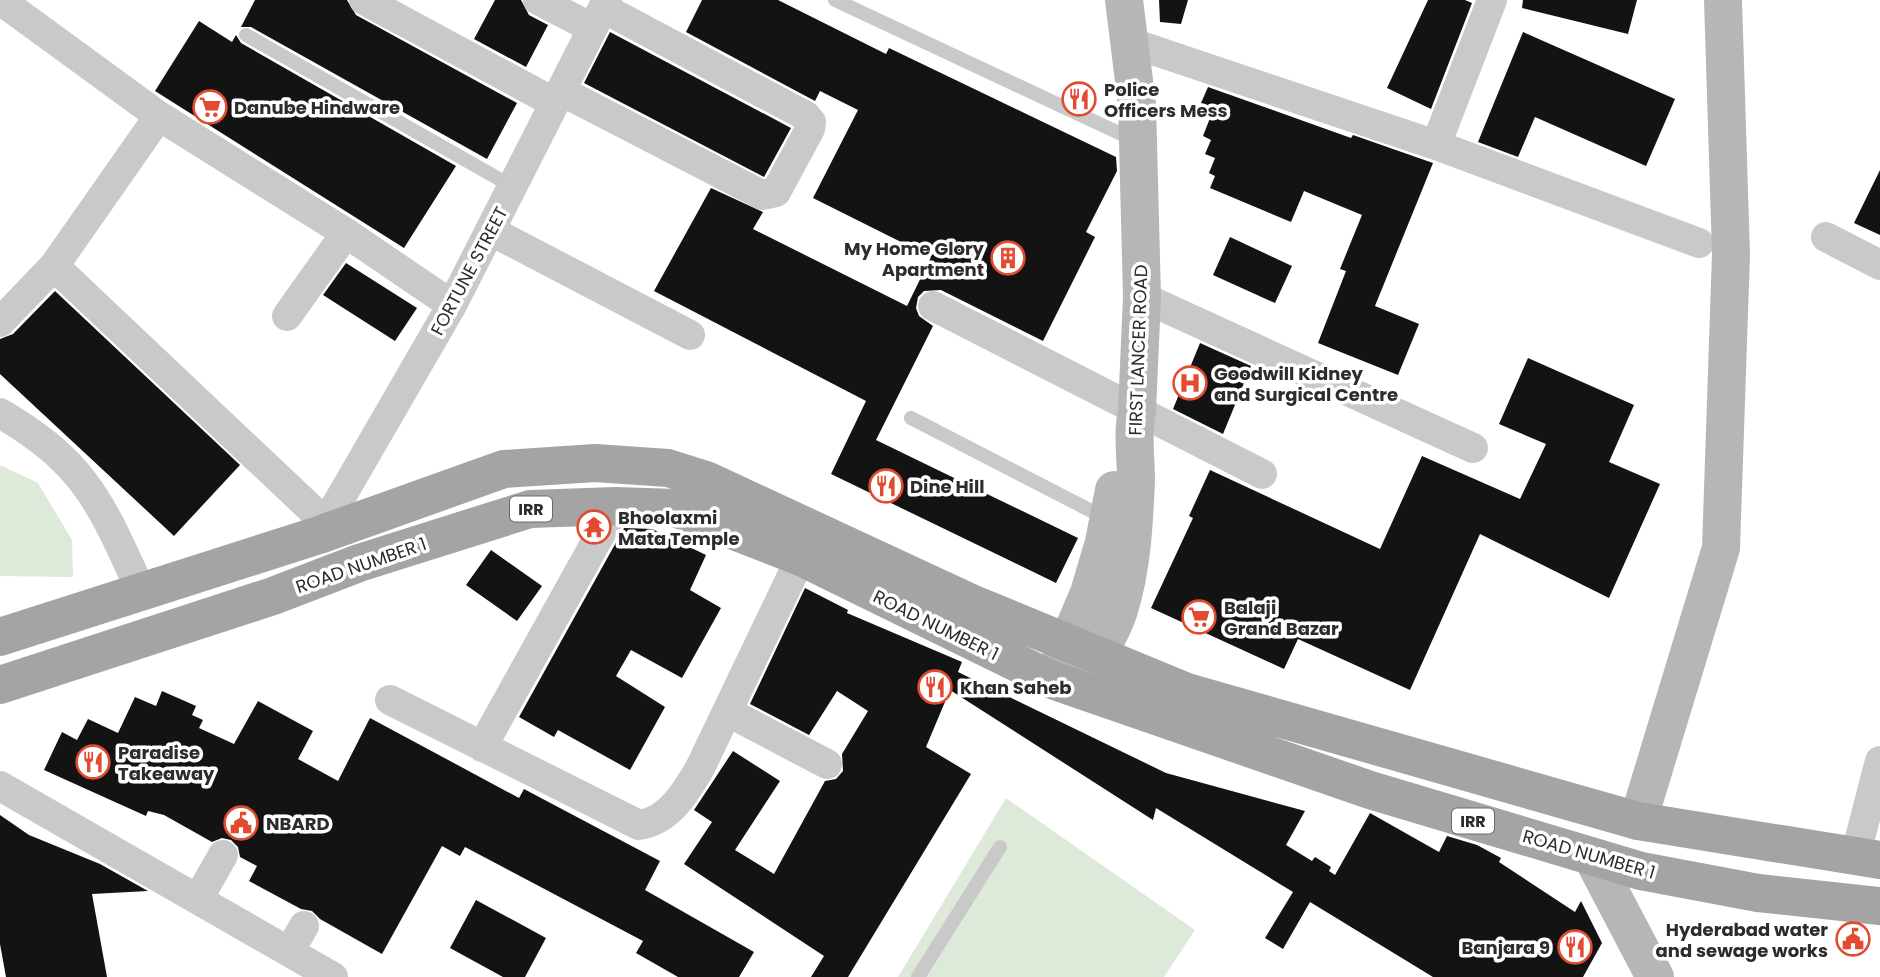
<svg xmlns="http://www.w3.org/2000/svg" width="1880" height="977" font-family="Poppins,sans-serif">
  <rect width="100%" height="100%" fill="#fff"/>
  <path fill="#deead9" d="M0,465l38,18 34,57 1,37 -73,-1z
    M1006,798l189,132 -31,47h-266z"/>
  <path fill="#131313" d="M255,0h92l9,15 161,88 -30,56 -236,-132h-10z
    M495,0h26l8,15 19,10 -22,42 -52,-28z
    M702,0h76l108,54 3,-6 227,109 1,14 -31,61 9,5 -52,104 -102,-51 -17,1 -6,6 -2,11 3,8 14,10 -57,114 202,98 -22,45 -225,-109 35,-73 -212,-110 57,-103 52,24 -10,17 154,77 24,-49 -118,-59 45,-88 -38,-19 -5,10 -129,-69z
    M1159,0h29l-7,24 -21,-2z
    M1428,0h37l7,3 -41,106 -44,-21z
    M1523,0h114l-9,34 -106,-26z
    M199,21l33,21 4,-7 5,8 215,123 -52,82 -249,-157z
    M610,32l181,96 -27,49 -180,-94z
    M1523,32l152,67 -29,67 -111,-49 -17,40 -40,-15z
    M1208,87l143,51 2,-3 80,28 -58,143 44,18 -21,51 -80,-32 28,-72 -6,-2 22,-54 -58,-24 -13,31 -81,-34 5,-12 -6,-3 6,-15 -10,-4 6,-14 -8,-4 7,-18 -7,-4 3,-9 -5,-2z
    M1880,170v65l-26,-12z
    M1230,237l62,29 -17,37 -62,-28z
    M346,263l71,45 -22,33 -72,-46z
    M55,291l185,174 -66,71 -174,-162v-35l13,-5z
    M1200,343l51,23 -28,68 -50,-25z
    M1528,358l106,47 -25,57 51,22 -51,114 -129,-64 -70,156 -112,-51 -14,30 -133,-61 42,-90 -4,-2 21,-46 170,79 42,-93 98,43 26,-55 -47,-20z
    M624,528l28,1 54,26 -16,35 31,18 -39,70 -51,-28 -15,26 49,31 -35,63 -72,-40 -4,7 -35,-20z
    M491,550l51,36 -25,35 -51,-36z
    M805,588l43,22 -1,3 115,49 -4,10 208,101 139,38 -19,34 26,16 3,-4 16,10 -2,4 6,4 35,-62 69,39 8,-16 30,9 24,13 -2,4 76,50 6,-11 21,42 -19,34h-150l-123,-75 -27,47 -18,-11 28,-46 -137,-84 -3,12 -203,-130 -24,57 45,27 -123,203h-37l13,-21 -140,-92 28,-42 -18,-12 39,-59 47,30 -45,69 39,24 51,-93 11,-2 7,-8 -1,-17 26,-43 -31,-20 -28,44 -59,-31z
    M162,691l34,15 -4,9 11,5 -4,8 35,16 24,-43 55,30 -15,28 40,22 32,-63 149,80 5,-9 136,72 -15,29 109,62 -15,25h-61l-42,-24 7,-12 -178,-94 -5,9 -18,-10 -60,108 -62,-35 -8,-8 -11,-2 -52,-28 8,-15 -17,-9 -2,-10 -7,-7 -9,-2 -10,4 -48,-27 -16,-4 -2,5 -102,-46 18,-38 15,8 11,-21 30,14 17,-36 21,9z
    M0,815l29,20 71,29 48,27 -56,3 15,83h-101l-6,-33z
    M476,900l70,38 -21,39h-22l-53,-29z"/>
  <g fill="none" stroke-linecap="round" stroke-linejoin="round">
    <path stroke="#c9c9c9" stroke-width="14" d="M835,0l299,140
      M246,35l267,152
      M911,418l196,101
      M918,977l82,-130"/>
    <path stroke="#c9c9c9" stroke-width="30" d="M0,0l159,116 187,117 106,72
      M364,0l191,103
      M538,0l54,28
      M1129,42l307,103 263,98
      M561,91l201,104 14,-3 34,-63 1,-7 -5,-6 -203,-108
      M1436,145l56,-145
      M491,231l199,104
      M1826,237l54,28
      M54,266l105,-150
      M1142,297l331,151
      M933,306l329,168
      M287,316l59,-83
      M0,322l54,-56 271,256
      M0,413c87,51 101,91 141,178
      M319,535l133,-230 155,-305
      M390,700l249,125c30,-4 47,-33 61,-57l101,-211
      M728,712l99,52
      M482,747l134,-241
      M0,786l333,191
      M1855,857l25,-96
      M198,899l25,-44
      M289,952l15,-26"/>
    <path stroke="#b6b6b6" stroke-width="38" d="M1052,680l37,-87 15,-51 10,-52
      M1081,682c13,-23 30,-47 38,-72 13,-41 15,-86 17,-129 0,-24 -4,-47 1,-70l5,-114 -4,-155 -1,-37 -13,-105
      M1638,821l83,-273 10,-294 -8,-254
      M1592,857l63,120"/>
    <path stroke="#a4a4a4" stroke-width="38" d="M0,637l319,-102 185,-66 91,-6 73,5 38,12 265,123 216,89 451,129 242,39
      M0,685l273,-89 86,-33 171,-54 86,-3 59,2 126,49 251,123 318,110 271,81 117,22 122,13"/>
  </g>
  <defs>
    <symbol id="restaurant-ring" viewBox="-11 -11 22 22"><circle r="9.5" fill="#fff" stroke="#e24b2f" stroke-width="1.5"/><path d="M-5-6h1v4h1v-4h1v4h1v-4h1v5L-1.5 .5V6h-2V.5L-5-1ZM5-6V6H3V1.5H1.5Q1.5-4 5-6Z" fill="#e24b2f"/></symbol>
    <symbol id="supermarket-ring" viewBox="-11 -11 22 22"><circle r="9.5" fill="#fff" stroke="#e24b2f" stroke-width="1.5"/><path d="M-6-5.5h2.5l.6 2H6L4.5 2H-2.5L-4.4-4H-6ZM-1.5 3.2a1.3 1.3 0 1 0 .1 0ZM3 3.2a1.3 1.3 0 1 0 .1 0Z" fill="#e24b2f"/></symbol>
    <symbol id="building-ring" viewBox="-11 -11 22 22"><circle r="9.5" fill="#fff" stroke="#e24b2f" stroke-width="1.5"/><path d="M-4-6H4V6H1V3H-1V6H-4ZM-2.5-4.3h1.7v1.8h-1.7ZM.8-4.3h1.7v1.8H.8ZM-2.5-1h1.7V.8h-1.7ZM.8-1h1.7V.8H.8Z" fill="#e24b2f"/></symbol>
    <symbol id="hospital-ring" viewBox="-11 -11 22 22"><circle r="9.5" fill="#fff" stroke="#e24b2f" stroke-width="1.5"/><path d="M-5-5h3v3.5h4V-5h3V5h-3V1.5h-4V5h-3Z" fill="#e24b2f"/></symbol>
    <symbol id="temple-ring" viewBox="-11 -11 22 22"><circle r="9.5" fill="#fff" stroke="#e24b2f" stroke-width="1.5"/><path d="M0-6L5-2H3V0L6.5 2.5H4V6H1.5V3h-3V6H-4V2.5H-6.5L-3 0V-2H-5Z" fill="#e24b2f"/></symbol>
    <symbol id="civic-ring" viewBox="-11 -11 22 22"><circle r="9.5" fill="#fff" stroke="#e24b2f" stroke-width="1.5"/><path d="M-.6-6.5H3V-4.5H.6V-3L4-1V1h2V6H-6V1h2V-1L-.6-3ZM-1.2 2.5V6h2.4V2.5Z" fill="#e24b2f"/></symbol>
  </defs>
  <g fill-rule="evenodd">
    <use href="#restaurant-ring" x="1060" y="80" width="38" height="38"/>
    <use href="#supermarket-ring" x="191" y="88" width="38" height="38"/>
    <use href="#building-ring" x="989" y="239" width="38" height="38"/>
    <use href="#hospital-ring" x="1171" y="364" width="38" height="38"/>
    <use href="#restaurant-ring" x="867" y="467" width="38" height="38"/>
    <use href="#temple-ring" x="575" y="508" width="38" height="38"/>
    <use href="#supermarket-ring" x="1180" y="598" width="38" height="38"/>
    <use href="#restaurant-ring" x="916" y="668" width="38" height="38"/>
    <use href="#restaurant-ring" x="74" y="743" width="38" height="38"/>
    <use href="#civic-ring" x="222" y="804" width="38" height="38"/>
    <use href="#civic-ring" x="1834" y="920" width="38" height="38"/>
    <use href="#restaurant-ring" x="1556" y="928" width="38" height="38"/>
  </g>
  <g text-anchor="middle" dominant-baseline="central" stroke-width="7" stroke-linejoin="round" paint-order="stroke">
    <g fill="#fff" stroke="#6b6b6b" stroke-width="2">
      <rect x="510" y="496.5" width="42" height="25" rx="5"/>
      <rect x="1452" y="808.5" width="42" height="25" rx="5"/>
    </g>
    <g font-size="16" font-weight="bold" fill="#2c2c2c">
      <text x="531" y="509">IRR</text>
      <text x="1473" y="821">IRR</text>
    </g>
    <g font-size="18" font-weight="bold" fill="#2c2c2c" stroke="#fff" text-anchor="start">
      <text x="1104" y="89">Police<tspan x="1104" dy="21">Officers Mess</tspan></text>
      <text x="234" y="107">Danube Hindware</text>
      <text x="984" y="248" text-anchor="end">My Home Glory<tspan x="984" dy="21">Apartment</tspan></text>
      <text x="1214" y="373">Goodwill Kidney<tspan x="1214" dy="21">and Surgical Centre</tspan></text>
      <text x="910" y="486">Dine Hill</text>
      <text x="618" y="517">Bhoolaxmi<tspan x="618" dy="21">Mata Temple</tspan></text>
      <text x="1224" y="607">Balaji<tspan x="1224" dy="21">Grand Bazar</tspan></text>
      <text x="960" y="687">Khan Saheb</text>
      <text x="118" y="752">Paradise<tspan x="118" dy="21">Takeaway</tspan></text>
      <text x="266" y="823">NBARD</text>
      <text x="1828" y="929" text-anchor="end">Hyderabad water<tspan x="1828" dy="21">and sewage works</tspan></text>
      <text x="1550" y="947" text-anchor="end">Banjara 9</text>
    </g>
    <g font-size="18" fill="#2c2c2c" stroke="#fff">
      <text transform="translate(469 271) rotate(-62)">FORTUNE STREET</text>
      <text transform="translate(1138 350) rotate(-88)">FIRST LANCER ROAD</text>
      <text transform="translate(361 565) rotate(-19)">ROAD NUMBER 1</text>
      <text transform="translate(936 625) rotate(26)">ROAD NUMBER 1</text>
      <text transform="translate(1589 854) rotate(16)">ROAD NUMBER 1</text>
    </g>
  </g>
</svg>
